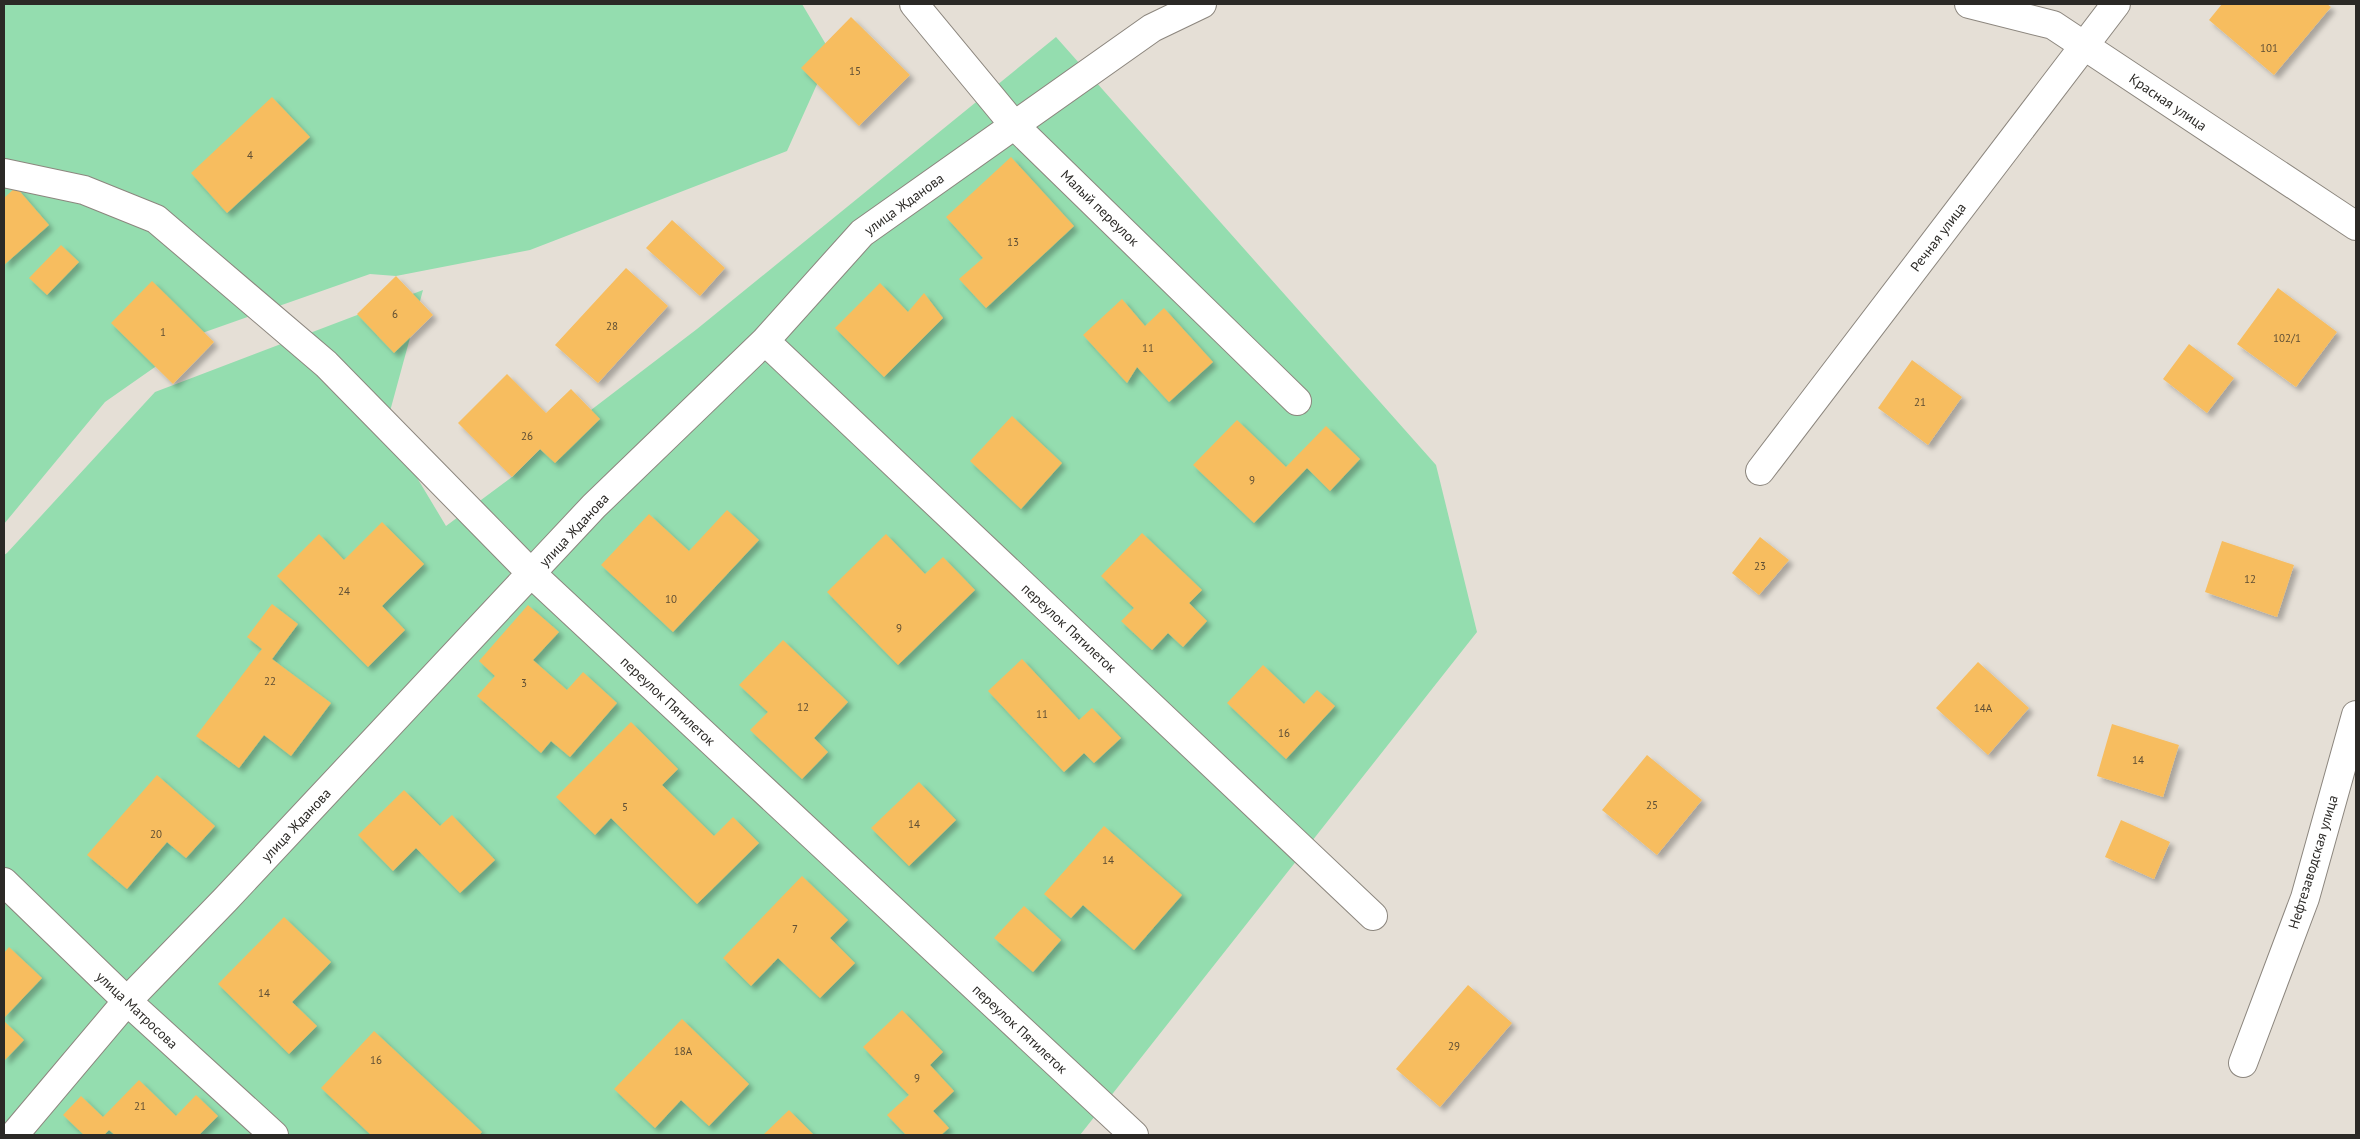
<svg xmlns="http://www.w3.org/2000/svg" width="2360" height="1139" font-family="'PT Sans',sans-serif">
  <defs>
    <filter id="shadow"><feDropShadow dx="4.5" dy="4.5" stdDeviation="2.5" flood-color="#0004"/></filter>
  </defs>
  <rect width="100%" height="100%" fill="#e5dfd6"/>
  <path fill="#94ddaf" d="M4,4h798l29,49 -44,98 -257,99 -134,26 -26,-2 -165,58 -100,70 -101,122z
    M1056,37l380,428 41,167 -397,503h-1076v-580l3,-2 148,-161 268,-102 -37,136 60,100 66,-49 28,-28 157,-120z"/>
  <path fill="#f7bd5f" filter="url(#shadow)" d="M2222,4h105l4,3 -57,68 -65,-55z
    M851,17l59,58 -51,51 -58,-58z
    M272,97l38,40 -83,76 -36,-40z
    M1011,157l63,69 -88,82 -27,-29 24,-21 -37,-41z
    M16,187l33,38 -45,40v-67z
    M672,220l53,48 -25,28 -54,-48z
    M61,245l18,17 -32,33 -18,-17z
    M626,268l42,38 -70,77 -43,-38z
    M396,276l37,39 -39,38 -37,-39z
    M152,281l62,61 -41,42 -62,-61z
    M880,283l28,29 16,-19 19,25 -59,59 -49,-49z
    M2278,288l59,44 -41,55 -59,-43z
    M1122,299l23,27 19,-18 49,54 -44,40 -32,-35 -10,16 -44,-48z
    M2189,344l45,34 -27,35 -44,-34z
    M1912,360l50,37 -34,48 -50,-37z
    M507,374l39,39 25,-24 29,30 -45,44 -15,-14 -28,28 -54,-54z
    M1012,416l50,47 -41,46 -51,-48z
    M1237,420l49,47 40,-41 34,33 -30,32 -23,-23 -53,55 -61,-58z
    M727,510l32,30 -86,92 -72,-67 48,-51 40,37z
    M382,522l42,42 -42,42 23,24 -37,37 -91,-91 42,-42 25,26z
    M1142,533l60,57 -13,13 18,18 -24,26 -15,-14 -16,17 -31,-29 13,-13 -33,-32z
    M886,534l39,40 18,-17 32,33 -77,75 -71,-73z
    M1760,537l29,23 -30,35 -27,-22z
    M2222,541l72,24 -17,52 -72,-25z
    M272,604l26,20 -26,35 59,44 -40,53 -27,-21 -25,33 -43,-32 66,-87 -15,-12z
    M528,605l31,27 -26,28 34,30 16,-18 34,31 -47,54 -19,-16 -10,12 -64,-57 18,-20 -16,-15z
    M783,640l65,62 -34,36 14,14 -26,27 -52,-49 18,-18 -29,-27z
    M1022,659l57,61 13,-12 29,30 -27,25 -10,-10 -20,19 -76,-81z
    M1978,662l51,46 -41,47 -52,-47z
    M1263,665l41,39 13,-14 18,16 -49,53 -59,-56z
    M631,722l47,47 -16,16 52,51 19,-19 26,26 -62,61 -86,-86 -16,17 -39,-38z
    M2112,724l67,21 -16,52 -66,-21z
    M1647,755l55,45 -45,55 -55,-45z
    M157,775l58,51 -29,32 -19,-16 -40,47 -40,-34z
    M919,782l37,38 -47,46 -38,-38z
    M404,790l36,36 12,-11 43,45 -35,33 -44,-45 -23,23 -35,-36z
    M2121,820l49,22 -16,37 -49,-22z
    M1104,826l78,69 -48,55 -51,-45 -12,13 -27,-24z
    M802,876l46,44 -18,18 25,25 -35,35 -42,-40 -27,28 -28,-28z
    M1024,906l37,34 -28,32 -39,-34z
    M284,917l47,45 -39,40 25,24 -28,28 -71,-70z
    M9,947l33,31 -38,40v-65z
    M1468,985l44,38 -72,84 -44,-38z
    M902,1010l41,42 -13,13 24,26 -21,20 16,17 -8,7h-35l-19,-20 22,-20 -46,-48z
    M682,1019l67,65 -40,42 -28,-26 -26,28 -41,-39z
    M4,1021l20,19 -20,21z
    M374,1031l108,101 -3,3h-108l-50,-47z
    M139,1080l37,36 20,-21 22,21 -19,19h-84l-6,-5 -5,5h-20l-21,-20 18,-19 22,21z
    M789,1110l25,25h-51z"/>
  <g fill="none" stroke-linecap="round" stroke-linejoin="round">
    <defs>
      <path id="minor" d="M914,4l100,121 283,276
        M1969,4l84,21 303,201
        M4,173l80,17 72,29 170,145 206,210 602,561
        M765,341l608,575
        M1760,471l356,-467
        M4,882l123,119 147,134
        M2243,1063l62,-165 51,-183
        M14,1135l113,-134 98,-101 369,-394 171,-165 97,-108 290,-205 50,-24"/>
    </defs>
    <use href="#minor" stroke="#8c867e" stroke-width="30"/>
    <use href="#minor" stroke="#fff" stroke-width="28"/>
  </g>
  <g text-anchor="middle" dominant-baseline="central" stroke-width="4" stroke-linejoin="round" paint-order="stroke">
    <g font-size="11" fill="#5e4e34">
      <text x="2269" y="48">101</text>
      <text x="855" y="71">15</text>
      <text x="250" y="155">4</text>
      <text x="1013" y="242">13</text>
      <text x="395" y="314">6</text>
      <text x="612" y="326">28</text>
      <text x="163" y="332">1</text>
      <text x="2287" y="338">102/1</text>
      <text x="1148" y="348">11</text>
      <text x="1920" y="402">21</text>
      <text x="527" y="436">26</text>
      <text x="1252" y="480">9</text>
      <text x="1760" y="566">23</text>
      <text x="2250" y="579">12</text>
      <text x="344" y="591">24</text>
      <text x="671" y="599">10</text>
      <text x="899" y="628">9</text>
      <text x="270" y="681">22</text>
      <text x="524" y="683">3</text>
      <text x="803" y="707">12</text>
      <text x="1983" y="708">14А</text>
      <text x="1042" y="714">11</text>
      <text x="1284" y="733">16</text>
      <text x="2138" y="760">14</text>
      <text x="1652" y="805">25</text>
      <text x="625" y="807">5</text>
      <text x="914" y="824">14</text>
      <text x="156" y="834">20</text>
      <text x="1108" y="860">14</text>
      <text x="795" y="929">7</text>
      <text x="264" y="993">14</text>
      <text x="1454" y="1046">29</text>
      <text x="683" y="1051">18А</text>
      <text x="376" y="1060">16</text>
      <text x="917" y="1078">9</text>
      <text x="140" y="1106">21</text>
    </g>
    <g font-size="14" fill="#2b2926" stroke="#fff">
      <text transform="translate(2168 102) rotate(34)">Красная улица</text>
      <text transform="translate(904 204) rotate(-36)">улица Жданова</text>
      <text transform="translate(1100 208) rotate(44)">Малый переулок</text>
      <text transform="translate(1938 237) rotate(-53)">Речная улица</text>
      <text transform="translate(574 530) rotate(-47)">улица Жданова</text>
      <text transform="translate(1069 628) rotate(43)">переулок Пятилеток</text>
      <text transform="translate(668 701) rotate(43)">переулок Пятилеток</text>
      <text transform="translate(296 825) rotate(-47)">улица Жданова</text>
      <text transform="translate(2313 862) rotate(-73)">Нефтезаводская улица</text>
      <text transform="translate(137 1010) rotate(43)">улица Матросова</text>
      <text transform="translate(1020 1029) rotate(43)">переулок Пятилеток</text>
    </g>
  </g>
  <rect width="2360" height="1139" fill="none" stroke="#2b2926" stroke-width="10"/>
</svg>
